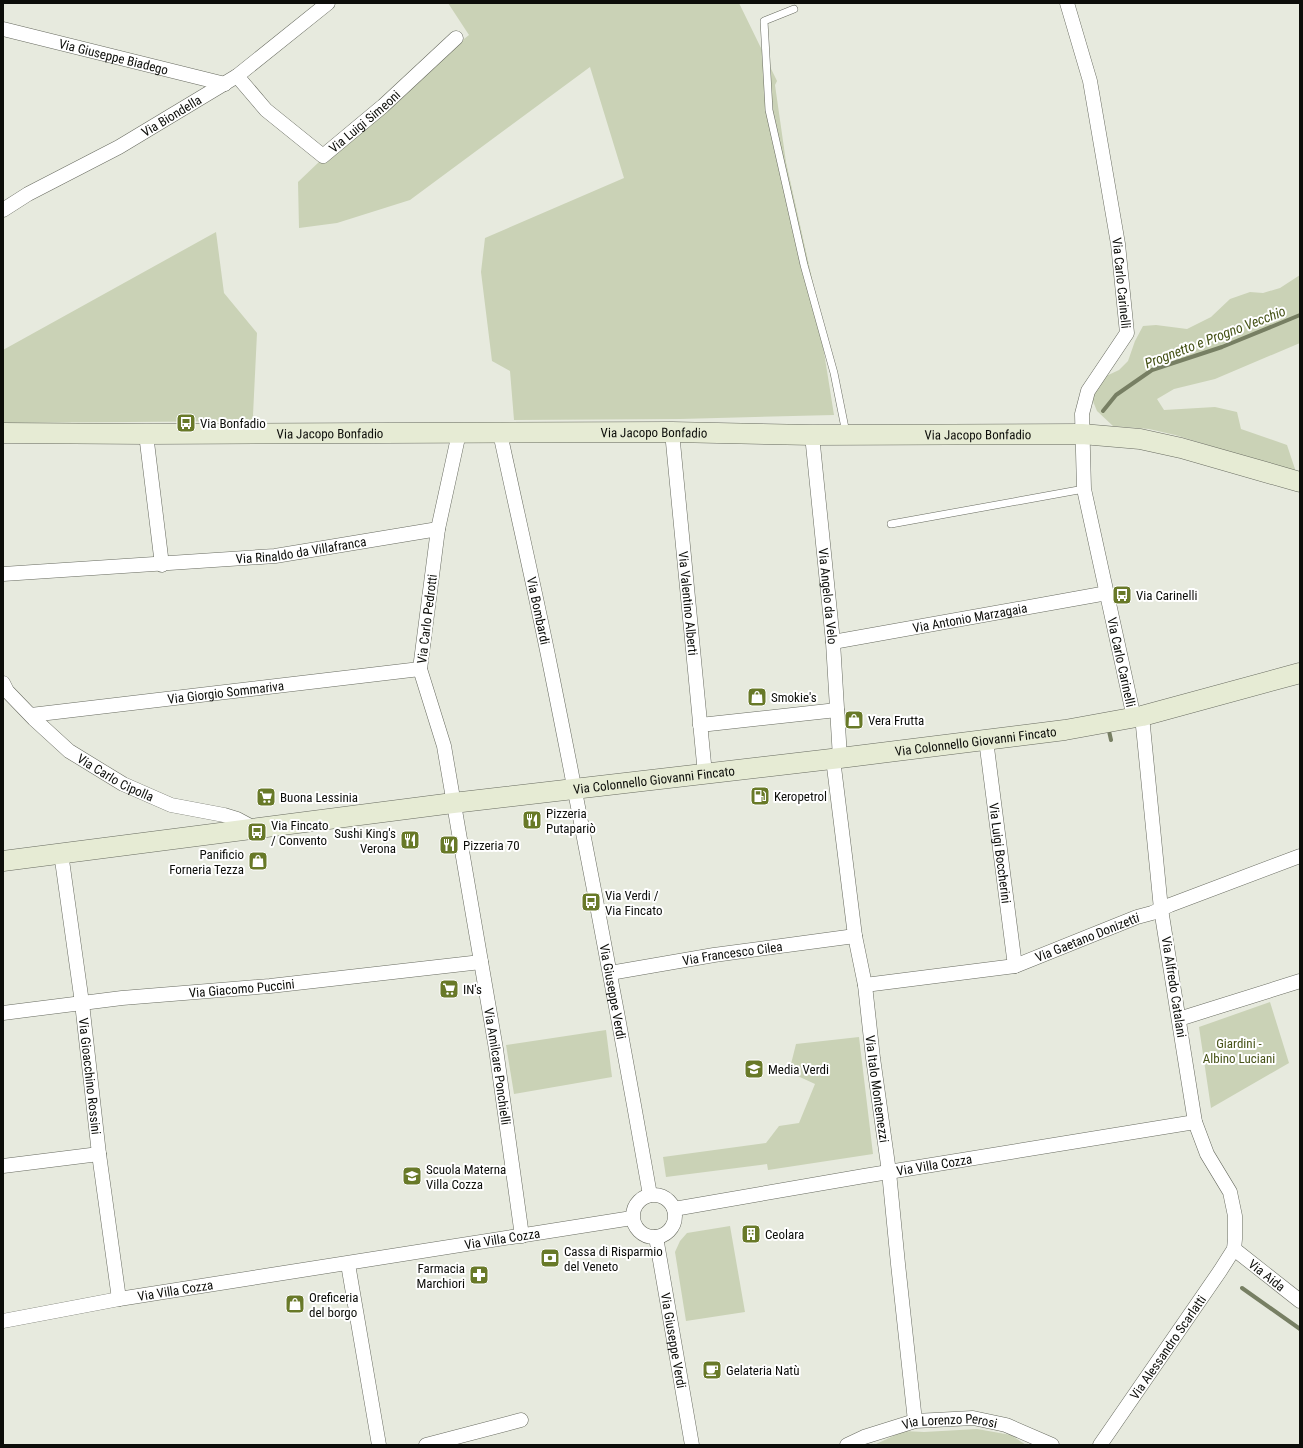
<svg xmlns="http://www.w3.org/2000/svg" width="1303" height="1448" font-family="'Roboto Condensed',sans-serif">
  <rect width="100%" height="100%" fill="#e7eade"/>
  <path fill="#cad2b6" d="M448,3h291l38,78 -2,4 11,77 27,121 21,132 -154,4 -166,1 -4,-49 -18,-10 -11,-89 4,-34 139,-60 -34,-111 -180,133 -73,23 -38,5 -1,-46 67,-64 104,-83z
    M216,232l8,61 33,40 -4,82 2,6 -252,2v-73z
    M1300,275v68l-85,36 -41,10 -17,10 7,11 51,-3 22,5 4,17 46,16 9,27 -121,-37 -26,-6 -36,-3 -16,-15 -5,-12v-13l12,-9 15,-7 9,-9 7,-20 8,-15 13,-1 31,4 24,-12 19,-18 20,-7 13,1 17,-5z
    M1270,1002l19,61 -78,45 -12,-81z
    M606,1030l6,47 -98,17 -8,-49z
    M859,1037l14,117 -105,16 -1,-6 -101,13 -3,-20 103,-14 13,-17 20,-3 16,-39 -26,-12 7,-28z
    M730,1226l15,86 -59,9 -11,-69 5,-11 7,-8z
    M977,1429l34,6 15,10h-152l30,-14 20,1z"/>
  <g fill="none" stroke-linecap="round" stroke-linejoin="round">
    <path stroke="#777f63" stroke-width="4" d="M1103,411l13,-16 36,-25 70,-23 78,-32
      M1109,731l2,9
      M1242,1288l58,41"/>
    <defs>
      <path id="lane" d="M794,9l-30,12 5,89 35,155 30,108 12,60
        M891,524l193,-35"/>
      <g id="street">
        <path id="s1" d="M1067,3l23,78 28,163 9,89 -39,58 -6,23 2,75 50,229"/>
        <path id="s2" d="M3,29l222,55"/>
        <path id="s3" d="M237,76l29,34 57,46 60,-50 73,-68"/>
        <path id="s4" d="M3,210l25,-16 91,-47 118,-71 91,-73"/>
        <path id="s5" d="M672,432l33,342"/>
        <path id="s6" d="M459,433l-21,96 -18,140 24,77 52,303 26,187"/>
        <path id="s7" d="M500,433c17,79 35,157 51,237 35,174 68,349 99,525"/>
        <path d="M146,434l16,131"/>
        <path id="s8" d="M812,435l21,207 7,116"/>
        <path id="s9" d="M3,574l272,-18 163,-27"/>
        <path id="s10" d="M833,642l274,-49"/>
        <path id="s11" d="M3,683l4,8 27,28 35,32 54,33 48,21 53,10 13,4 17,9"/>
        <path id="s12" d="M31,715l389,-46"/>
        <path d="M700,725l137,-15"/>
        <path id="s13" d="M986,740l29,226"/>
        <path id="s14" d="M833,759l22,177 10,49 8,73 16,114 9,92 17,157"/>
        <path id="s15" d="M61,853l21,150 17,151 20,145"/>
        <path id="s16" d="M610,973l104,-18 141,-19"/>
        <path id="s17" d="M865,985l150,-19 122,-49 15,-4 18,-8 130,-49"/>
        <path id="s18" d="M3,1013l119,-15 148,-12 211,-24"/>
        <path d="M1179,1019l121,-38"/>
        <path d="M3,1166l96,-12"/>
        <circle cx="654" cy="1216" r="21"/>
        <path id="s19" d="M674,1209l190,-33 331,-54"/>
        <path id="s20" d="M656,1237l36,208"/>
        <path id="s21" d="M1234,1249l66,52"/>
        <path d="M348,1264l31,181"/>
        <path id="s22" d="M3,1321l116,-22 513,-81"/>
        <path d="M426,1445l95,-25"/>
        <path id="s23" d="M847,1445l17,-8 51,-16 58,-3 33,7 46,20"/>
        <path id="s24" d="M1100,1445l120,-174 14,-22 1,-10v-23l-5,-24 -23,-38 -12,-32 -34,-213 -19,-193"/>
      </g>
      <g id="secondary">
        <path id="s25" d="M3,433l143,1 526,-2 140,3 270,-1 58,5 41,9 119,34"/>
        <path id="s26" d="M3,861l450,-58 387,-45 225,-28 77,-14 158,-43"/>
      </g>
    </defs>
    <use href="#lane" stroke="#686b60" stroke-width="8"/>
    <use href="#street" stroke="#686b60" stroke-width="15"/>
    <use href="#secondary" stroke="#686b60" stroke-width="21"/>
    <use href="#lane" stroke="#fff" stroke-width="7"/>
    <use href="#street" stroke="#fff" stroke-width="14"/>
    <use href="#secondary" stroke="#e6ebd4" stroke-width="20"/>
  </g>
  <defs>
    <symbol id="bus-square" viewBox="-11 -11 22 22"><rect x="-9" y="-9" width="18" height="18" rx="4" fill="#687928" stroke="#fff"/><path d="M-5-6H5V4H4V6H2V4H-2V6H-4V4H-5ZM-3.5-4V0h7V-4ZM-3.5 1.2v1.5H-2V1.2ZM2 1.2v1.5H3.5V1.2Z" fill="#fff"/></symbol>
    <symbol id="shop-square" viewBox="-11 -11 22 22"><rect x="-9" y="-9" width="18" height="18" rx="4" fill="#687928" stroke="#fff"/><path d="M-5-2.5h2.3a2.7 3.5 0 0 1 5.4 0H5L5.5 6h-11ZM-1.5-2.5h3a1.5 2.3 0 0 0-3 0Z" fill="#fff"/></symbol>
    <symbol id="fuel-square" viewBox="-11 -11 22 22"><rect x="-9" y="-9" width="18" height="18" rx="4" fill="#687928" stroke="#fff"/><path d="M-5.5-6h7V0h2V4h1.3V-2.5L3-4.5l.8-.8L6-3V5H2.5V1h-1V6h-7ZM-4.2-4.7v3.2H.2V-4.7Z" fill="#fff"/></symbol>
    <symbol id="supermarket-square" viewBox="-11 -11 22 22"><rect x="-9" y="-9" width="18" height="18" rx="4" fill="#687928" stroke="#fff"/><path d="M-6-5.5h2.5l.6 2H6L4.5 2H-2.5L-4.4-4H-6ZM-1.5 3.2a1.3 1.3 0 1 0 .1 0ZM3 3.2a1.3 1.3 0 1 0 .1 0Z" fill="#fff"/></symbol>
    <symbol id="restaurant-square" viewBox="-11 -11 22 22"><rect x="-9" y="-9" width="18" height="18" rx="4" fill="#687928" stroke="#fff"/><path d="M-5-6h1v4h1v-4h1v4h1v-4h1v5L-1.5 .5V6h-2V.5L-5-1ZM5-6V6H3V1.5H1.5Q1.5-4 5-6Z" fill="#fff"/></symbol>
    <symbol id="school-square" viewBox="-11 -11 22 22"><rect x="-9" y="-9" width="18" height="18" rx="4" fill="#687928" stroke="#fff"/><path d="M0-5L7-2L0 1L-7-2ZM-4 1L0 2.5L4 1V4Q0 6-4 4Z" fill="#fff"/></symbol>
    <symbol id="building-square" viewBox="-11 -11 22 22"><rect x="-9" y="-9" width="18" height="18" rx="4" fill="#687928" stroke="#fff"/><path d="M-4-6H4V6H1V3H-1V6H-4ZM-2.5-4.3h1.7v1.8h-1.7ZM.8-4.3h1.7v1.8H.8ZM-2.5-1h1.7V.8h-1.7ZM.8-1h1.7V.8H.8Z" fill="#fff"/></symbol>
    <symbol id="bank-square" viewBox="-11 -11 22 22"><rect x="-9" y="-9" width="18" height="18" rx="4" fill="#687928" stroke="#fff"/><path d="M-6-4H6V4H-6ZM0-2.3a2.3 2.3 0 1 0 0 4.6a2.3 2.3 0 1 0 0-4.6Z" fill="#fff"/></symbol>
    <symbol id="pharmacy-square" viewBox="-11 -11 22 22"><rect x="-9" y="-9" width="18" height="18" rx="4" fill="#687928" stroke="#fff"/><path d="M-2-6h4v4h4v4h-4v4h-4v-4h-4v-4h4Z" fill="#fff"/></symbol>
    <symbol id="cafe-square" viewBox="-11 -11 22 22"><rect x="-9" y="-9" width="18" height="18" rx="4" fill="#687928" stroke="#fff"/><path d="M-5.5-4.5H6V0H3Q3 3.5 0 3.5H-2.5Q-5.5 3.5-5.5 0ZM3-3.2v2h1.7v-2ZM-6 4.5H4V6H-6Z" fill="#fff"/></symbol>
  </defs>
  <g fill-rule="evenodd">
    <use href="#bus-square" x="175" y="412" width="22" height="22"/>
    <use href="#bus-square" x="1111" y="584" width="22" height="22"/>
    <use href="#shop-square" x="746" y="686" width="22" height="22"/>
    <use href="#shop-square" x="843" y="709" width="22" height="22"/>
    <use href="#fuel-square" x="749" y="785" width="22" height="22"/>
    <use href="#supermarket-square" x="255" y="786" width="22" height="22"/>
    <use href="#restaurant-square" x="521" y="809" width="22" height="22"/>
    <use href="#bus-square" x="246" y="821" width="22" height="22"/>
    <use href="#restaurant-square" x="399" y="829" width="22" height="22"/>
    <use href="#restaurant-square" x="438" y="834" width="22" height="22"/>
    <use href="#shop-square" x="247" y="850" width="22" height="22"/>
    <use href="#bus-square" x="580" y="891" width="22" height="22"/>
    <use href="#supermarket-square" x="438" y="978" width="22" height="22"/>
    <use href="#school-square" x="743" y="1058" width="22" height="22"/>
    <use href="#school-square" x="401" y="1165" width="22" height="22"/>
    <use href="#building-square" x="740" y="1223" width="22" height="22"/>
    <use href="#bank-square" x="539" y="1247" width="22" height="22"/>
    <use href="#pharmacy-square" x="468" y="1264" width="22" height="22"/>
    <use href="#shop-square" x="284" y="1293" width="22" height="22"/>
    <use href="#cafe-square" x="701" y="1359" width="22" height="22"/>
  </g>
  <g text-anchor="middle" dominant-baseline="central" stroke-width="4" stroke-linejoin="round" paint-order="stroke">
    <g font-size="13" fill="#0c0d09" stroke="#fff">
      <text stroke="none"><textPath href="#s2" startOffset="114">Via Giuseppe Biadego</textPath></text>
      <text stroke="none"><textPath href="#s4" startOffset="193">Via Biondella</textPath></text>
      <text stroke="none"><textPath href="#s3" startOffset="172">Via Luigi Simeoni</textPath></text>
      <text stroke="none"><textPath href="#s1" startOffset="286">Via Carlo Carinelli</textPath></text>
      <text stroke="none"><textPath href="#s25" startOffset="651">Via Jacopo Bonfadio</textPath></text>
      <text stroke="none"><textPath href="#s25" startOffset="327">Via Jacopo Bonfadio</textPath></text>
      <text stroke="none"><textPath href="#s25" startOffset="975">Via Jacopo Bonfadio</textPath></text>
      <text stroke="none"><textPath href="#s9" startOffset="299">Via Rinaldo da Villafranca</textPath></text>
      <text stroke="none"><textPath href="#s8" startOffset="162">Via Angelo da Velo</textPath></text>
      <text stroke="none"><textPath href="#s5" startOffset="172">Via Valentino Alberti</textPath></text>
      <text stroke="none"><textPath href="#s7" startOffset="182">Via Bombardi</textPath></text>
      <text stroke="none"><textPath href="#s10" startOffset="139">Via Antonio Marzagaia</textPath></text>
      <text transform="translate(427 619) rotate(-83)">Via Carlo Pedrotti</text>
      <text stroke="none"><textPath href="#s1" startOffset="682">Via Carlo Carinelli</textPath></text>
      <text stroke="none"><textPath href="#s12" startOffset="196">Via Giorgio Sommariva</textPath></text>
      <text stroke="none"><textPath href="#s26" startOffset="980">Via Colonnello Giovanni Fincato</textPath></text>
      <text stroke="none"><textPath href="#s11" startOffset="149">Via Carlo Cipolla</textPath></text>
      <text stroke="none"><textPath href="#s26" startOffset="656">Via Colonnello Giovanni Fincato</textPath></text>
      <text stroke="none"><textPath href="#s13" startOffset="114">Via Luigi Boccherini</textPath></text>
      <text stroke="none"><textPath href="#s17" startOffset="229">Via Gaetano Donizetti</textPath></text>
      <text stroke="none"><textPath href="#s16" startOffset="124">Via Francesco Cilea</textPath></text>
      <text transform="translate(1174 987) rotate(81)">Via Alfredo Catalani</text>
      <text stroke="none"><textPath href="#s18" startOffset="240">Via Giacomo Puccini</textPath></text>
      <text stroke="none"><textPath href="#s7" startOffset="570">Via Giuseppe Verdi</textPath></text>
      <text stroke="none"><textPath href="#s6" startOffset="645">Via Amilcare Ponchielli</textPath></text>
      <text stroke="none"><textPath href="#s15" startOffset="225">Via Gioacchino Rossini</textPath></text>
      <text stroke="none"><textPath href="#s14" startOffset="333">Via Italo Montemezzi</textPath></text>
      <text stroke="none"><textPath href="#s19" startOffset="264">Via Villa Cozza</textPath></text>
      <text stroke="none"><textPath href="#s22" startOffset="506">Via Villa Cozza</textPath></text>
      <text stroke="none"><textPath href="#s21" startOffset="42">Via Aida</textPath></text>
      <text stroke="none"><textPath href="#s22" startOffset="175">Via Villa Cozza</textPath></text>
      <text stroke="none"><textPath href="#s20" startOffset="105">Via Giuseppe Verdi</textPath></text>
      <text stroke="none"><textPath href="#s24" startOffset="119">Via Alessandro Scarlatti</textPath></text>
      <text stroke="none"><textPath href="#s23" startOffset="107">Via Lorenzo Perosi</textPath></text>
    </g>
    <g font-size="13" fill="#0c0d09" stroke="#fff" text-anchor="start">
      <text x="200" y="423">Via Bonfadio</text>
      <text x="1136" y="595">Via Carinelli</text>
      <text x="771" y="697">Smokie's</text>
      <text x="868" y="720">Vera Frutta</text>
      <text x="774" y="796">Keropetrol</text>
      <text x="280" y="797">Buona Lessinia</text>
      <text x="546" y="813">Pizzeria<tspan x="546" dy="15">Putapariò</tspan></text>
      <text x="271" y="825">Via Fincato<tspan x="271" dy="15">/ Convento</tspan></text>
      <text x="396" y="833" text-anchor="end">Sushi King's<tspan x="396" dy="15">Verona</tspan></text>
      <text x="463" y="845">Pizzeria 70</text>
      <text x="244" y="854" text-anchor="end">Panificio<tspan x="244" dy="15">Forneria Tezza</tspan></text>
      <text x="605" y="895">Via Verdi /<tspan x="605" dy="15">Via Fincato</tspan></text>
      <text x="463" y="989">IN's</text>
      <text x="768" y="1069">Media Verdi</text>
      <text x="426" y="1169">Scuola Materna<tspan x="426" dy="15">Villa Cozza</tspan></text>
      <text x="765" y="1234">Ceolara</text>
      <text x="564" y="1251">Cassa di Risparmio<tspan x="564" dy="15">del Veneto</tspan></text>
      <text x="465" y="1268" text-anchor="end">Farmacia<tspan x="465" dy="15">Marchiori</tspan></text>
      <text x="309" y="1297">Oreficeria<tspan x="309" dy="15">del borgo</tspan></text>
      <text x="726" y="1370">Gelateria Natù</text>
    </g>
    <g font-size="13" fill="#475318" stroke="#fff">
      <text x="1239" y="1043">Giardini -<tspan x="1239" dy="15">Albino Luciani</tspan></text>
    </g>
    <g font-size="14" font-style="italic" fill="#445115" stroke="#fff">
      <text transform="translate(1215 337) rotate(-21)">Prognetto e Progno Vecchio</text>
    </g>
  </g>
  <rect width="1303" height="1448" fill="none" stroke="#0c0d09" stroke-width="8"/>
</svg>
